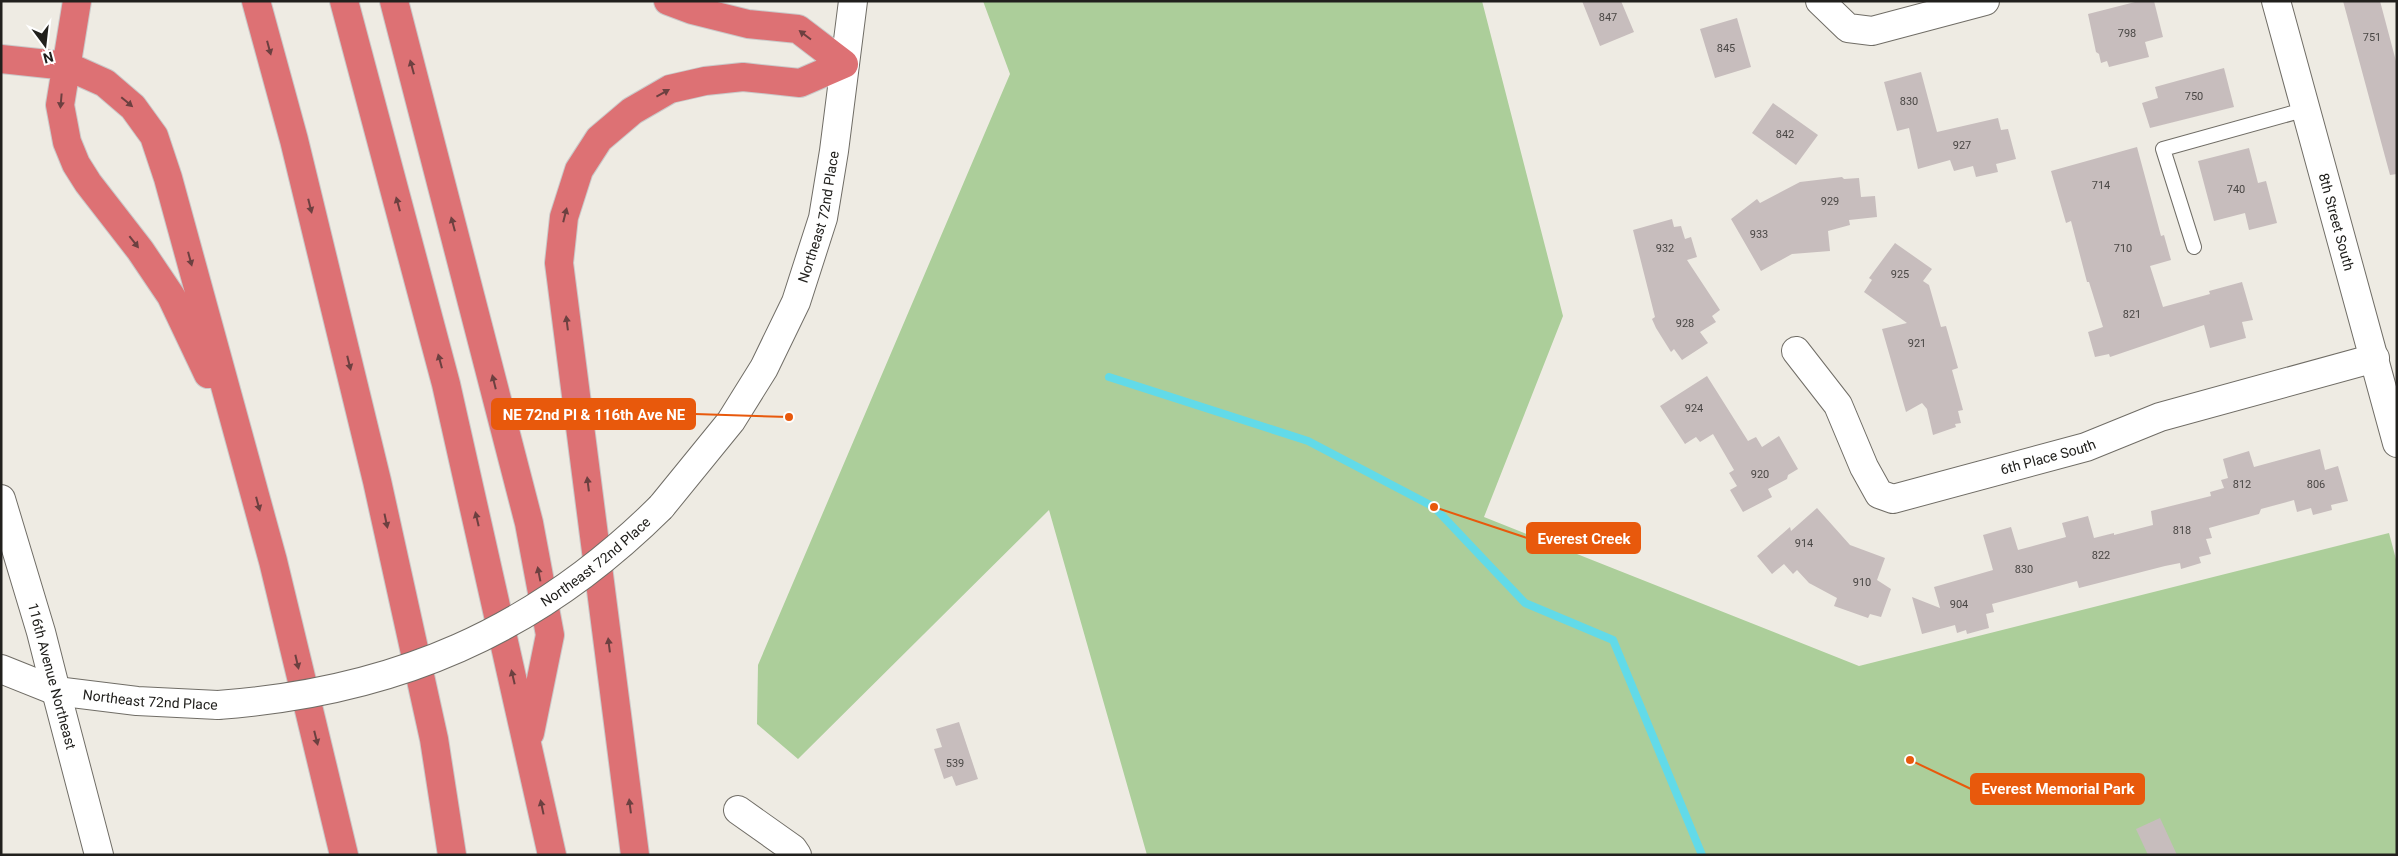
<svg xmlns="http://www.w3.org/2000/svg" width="2398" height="856" font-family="Roboto,sans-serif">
  <rect width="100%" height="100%" fill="#eeebe3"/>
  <path fill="#acce9a" d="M983,1h499l81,315 -79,201 375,149 530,-133 8,30v292h-1250l-98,-345 -251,249 -41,-35 1,-59 252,-591z"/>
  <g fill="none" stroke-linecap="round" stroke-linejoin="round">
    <path stroke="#62dae8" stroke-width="8" d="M1109,377l199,64 126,66 91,96 88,37 89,215"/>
  </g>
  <path fill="#c7bdbd" d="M1582,1h39l13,31 -34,14z
    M2139,1h15l9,36 -18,5 4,15 -40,10 -2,-6 -6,2 -2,-9 -3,-2 -8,-38z
    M2343,1h37l17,64v109l-7,1z
    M1737,18l14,49 -36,11 -15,-49z
    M2224,68l10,39 -84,21 -8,-25 16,-5 -3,-11z
    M1921,72l16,60 61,-14 3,12 7,-1 8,30 -20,5 2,8 -22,5 -3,-11 -19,5 -4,-11 -32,9 -9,-41 -12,3 -13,-49z
    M1773,103l45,32 -22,30 -44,-32z
    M2137,147l24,89 3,-1 7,25 -21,6 13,41 47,-13 -1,-3 33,-9 11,38 -11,2 4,16 -36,10 -6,-23 -94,32 -1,-3 -14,3 -7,-25 15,-5 -14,-45h-2l-16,-61 -5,2 -15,-52z
    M2249,148l9,35 8,-2 11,42 -28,7 -4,-17 -31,8 -16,-60z
    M1842,177l2,2 15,-1 2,19 14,-1 2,21 -28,3 1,5 -22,6 2,20 -38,3 -31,17 -30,-52 26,-20 3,4 40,-21z
    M1672,219l2,8 7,-1 4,13 6,-2 6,20 -10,3 33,50 -8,6 4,6 -16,10 8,11 -26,17 -8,-11 -3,3 -15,-24 -4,-9 3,-2 -22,-87z
    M1895,243l37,26 -9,12 6,4 12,42 5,-1 12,42 -6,2 11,40 -5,1 3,12 -6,1 1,3 -23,8 -6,-26 -5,-6 -16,9 -24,-83 25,-6 -43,-31 8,-12 -3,-2z
    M1707,376l41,65 8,-4 6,10 17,-11 19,33 -10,6 -1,4 -19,10 4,8 -29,15 -13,-22 7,-4 -8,-13 5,-3 -21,-36 -13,8 -4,-5 -11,7 -25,-38z
    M2320,449l5,21 13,-4 10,35 -17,4 1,5 -19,5 -2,-7 -14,4 -3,-12 -33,9 -2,5 -50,14 3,10 -6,1 5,15 -12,3 2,6 -20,6 -1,-6 -15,3 -86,22 -2,-7 -85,23 2,8 -8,2 3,14 -22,6 -1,-4 -9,3 -2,-8 -33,9 -10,-37 28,11 -6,-21 59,-17 -10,-35 28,-8 7,23 48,-13 -4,-14 26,-7 6,22 20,-5v2l39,-10 -2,-14 60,-15 -1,-4 14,-4 -3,-8 7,-2 -5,-19 26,-8 5,16z
    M1817,508l33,37 35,13 -8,22 14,9 -10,28 -11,-3 -2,4 -34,-12 3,-8 -28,-15 -12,-13 -4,4 -9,-10 -12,10 -15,-18 33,-29 1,4z
    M959,722l19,57 -22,7 -4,-10 -8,3 -10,-30 8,-2 -6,-18z
    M2160,818l17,37h-29l-12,-26z"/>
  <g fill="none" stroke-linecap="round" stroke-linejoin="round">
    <defs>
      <path id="service" d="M2194,247l-31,-98 144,-40"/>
      <g id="minor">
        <path d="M1820,1l28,27 24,3 113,-30"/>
        <path id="s1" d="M2276,1l121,442"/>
        <path id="s2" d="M1796,351l42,54 26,62 15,27 14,5 193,-52 74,-30 215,-59"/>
        <path d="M738,810l55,39 4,6"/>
      </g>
      <path id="tertiary" d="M56,691l43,164"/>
      <g id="secondary">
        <path d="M1,499l40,133 15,59"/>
        <path id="s3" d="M661,507l70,-86 33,-53 32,-66 27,-84 11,-67 19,-150"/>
        <path id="s4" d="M1,669l55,22 81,10 81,4"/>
      </g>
      <path id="motorway" d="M77,1l-17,104 7,37 9,22 12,19 52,67 31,46 37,78
        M256,1l38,139 83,341 57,258 18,116
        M344,1l102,383 106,471
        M394,1l135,522 21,112 -20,98
        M1,59l66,7 38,17 28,24 21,29 14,42 105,383 71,294
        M635,855l-76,-592 5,-46 15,-47 20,-31 33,-28 38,-22 35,-8 38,-4 57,6 44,-19 -46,-35 -50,-5 -56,-14 -24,-9"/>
    </defs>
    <use href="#service" stroke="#706d66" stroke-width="16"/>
    <use href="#minor" stroke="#706d66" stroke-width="30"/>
    <use href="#tertiary" stroke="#706d66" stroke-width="30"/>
    <use href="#secondary" stroke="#706d66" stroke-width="30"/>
    <use href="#motorway" stroke="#cac9c9" stroke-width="30"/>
    <use href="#service" stroke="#fff" stroke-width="14"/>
    <use href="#minor" stroke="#fff" stroke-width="28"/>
    <use href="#tertiary" stroke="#fff" stroke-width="28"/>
    <use href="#secondary" stroke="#fff" stroke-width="28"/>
    <use href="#motorway" stroke="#dd7174" stroke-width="28"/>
    <defs>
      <g id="secondary-bridge">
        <path id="s5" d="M218,705c177,-13 317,-73 443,-198"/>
      </g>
    </defs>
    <use href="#secondary-bridge" stroke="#706d66" stroke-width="30" stroke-linecap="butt"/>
    <use href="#secondary-bridge" stroke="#fff" stroke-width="28"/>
  </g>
  <defs><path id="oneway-solid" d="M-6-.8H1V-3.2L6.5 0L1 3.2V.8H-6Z" transform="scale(1.25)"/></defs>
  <g fill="#6c4040">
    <use href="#oneway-solid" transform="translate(805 35) rotate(-143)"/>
    <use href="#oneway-solid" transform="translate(269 48) rotate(75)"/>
    <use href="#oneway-solid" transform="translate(412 67) rotate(-105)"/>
    <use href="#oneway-solid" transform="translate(663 93) rotate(-29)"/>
    <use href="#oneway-solid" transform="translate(61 101) rotate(95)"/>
    <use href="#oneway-solid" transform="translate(127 102) rotate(40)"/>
    <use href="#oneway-solid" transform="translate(398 204) rotate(-105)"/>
    <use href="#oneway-solid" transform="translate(310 206) rotate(76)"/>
    <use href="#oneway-solid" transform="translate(565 215) rotate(-76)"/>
    <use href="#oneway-solid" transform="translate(453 224) rotate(-105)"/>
    <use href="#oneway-solid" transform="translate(134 242) rotate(52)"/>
    <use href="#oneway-solid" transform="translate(190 259) rotate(75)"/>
    <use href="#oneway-solid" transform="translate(567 323) rotate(-97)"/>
    <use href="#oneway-solid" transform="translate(440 361) rotate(-105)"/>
    <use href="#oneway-solid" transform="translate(349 363) rotate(76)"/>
    <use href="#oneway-solid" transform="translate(494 382) rotate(-104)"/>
    <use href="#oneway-solid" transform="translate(588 484) rotate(-97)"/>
    <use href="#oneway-solid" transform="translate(258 504) rotate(75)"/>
    <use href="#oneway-solid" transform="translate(477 519) rotate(-103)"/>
    <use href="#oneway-solid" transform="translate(386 521) rotate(78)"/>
    <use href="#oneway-solid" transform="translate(539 574) rotate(-101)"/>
    <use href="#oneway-solid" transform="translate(609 645) rotate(-97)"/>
    <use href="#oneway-solid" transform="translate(297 662) rotate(77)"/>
    <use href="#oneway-solid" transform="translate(513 677) rotate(-103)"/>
    <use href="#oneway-solid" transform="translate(316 738) rotate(76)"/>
    <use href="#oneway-solid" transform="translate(630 806) rotate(-97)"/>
    <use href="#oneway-solid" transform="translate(542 807) rotate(-102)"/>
  </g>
  <g text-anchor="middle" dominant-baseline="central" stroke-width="4.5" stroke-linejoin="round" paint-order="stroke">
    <g font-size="11" fill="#4a4745">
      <text x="1608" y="17">847</text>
      <text x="2127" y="33">798</text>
      <text x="2372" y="37">751</text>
      <text x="1726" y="48">845</text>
      <text x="2194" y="96">750</text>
      <text x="1909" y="101">830</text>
      <text x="1785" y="134">842</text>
      <text x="1962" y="145">927</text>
      <text x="2101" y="185">714</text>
      <text x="2236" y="189">740</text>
      <text x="1830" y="201">929</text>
      <text x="1759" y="234">933</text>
      <text x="1665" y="248">932</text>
      <text x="2123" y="248">710</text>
      <text x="1900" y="274">925</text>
      <text x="2132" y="314">821</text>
      <text x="1685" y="323">928</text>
      <text x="1917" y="343">921</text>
      <text x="1694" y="408">924</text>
      <text x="1760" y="474">920</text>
      <text x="2242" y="484">812</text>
      <text x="2316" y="484">806</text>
      <text x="2182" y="530">818</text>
      <text x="1804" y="543">914</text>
      <text x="2101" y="555">822</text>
      <text x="2024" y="569">830</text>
      <text x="1862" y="582">910</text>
      <text x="1959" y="604">904</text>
      <text x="955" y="763">539</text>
    </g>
    <g font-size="14" fill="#21201d" stroke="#fff">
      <text stroke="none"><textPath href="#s3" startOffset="335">Northeast 72nd Place</textPath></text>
      <text stroke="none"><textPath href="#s1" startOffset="229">8th Street South</textPath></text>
      <text stroke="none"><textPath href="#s2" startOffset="342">6th Place South</textPath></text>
      <text stroke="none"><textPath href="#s5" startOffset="411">Northeast 72nd Place</textPath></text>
      <text transform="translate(52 676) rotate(75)">116th Avenue Northeast</text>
      <text stroke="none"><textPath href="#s4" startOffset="154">Northeast 72nd Place</textPath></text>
    </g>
  </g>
  <path fill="none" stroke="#e8590c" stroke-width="2" d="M789 417L695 414M1434 507L1527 538M1910 760L1971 789"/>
  <g fill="#e8590c" stroke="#fff" stroke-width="2">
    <circle cx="789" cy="417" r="5"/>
    <circle cx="1434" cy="507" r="5"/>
    <circle cx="1910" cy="760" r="5"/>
  </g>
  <g fill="#e8590c" stroke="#e8590c" stroke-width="2">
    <rect x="492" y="399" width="203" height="30" rx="5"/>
    <rect x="1527" y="523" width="113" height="30" rx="5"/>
    <rect x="1971" y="774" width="173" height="30" rx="5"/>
  </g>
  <g font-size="15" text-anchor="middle" font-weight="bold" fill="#fff">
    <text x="594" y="420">NE 72nd Pl &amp; 116th Ave NE</text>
    <text x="1584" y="544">Everest Creek</text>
    <text x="2058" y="794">Everest Memorial Park</text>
  </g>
  <rect width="2398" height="856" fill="none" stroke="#21201d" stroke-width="5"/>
  <g transform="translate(45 45) rotate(165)" stroke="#ffffff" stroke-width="4" paint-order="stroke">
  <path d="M0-4L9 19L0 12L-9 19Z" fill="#21201d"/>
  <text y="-8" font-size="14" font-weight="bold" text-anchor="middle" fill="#21201d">N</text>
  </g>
</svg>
